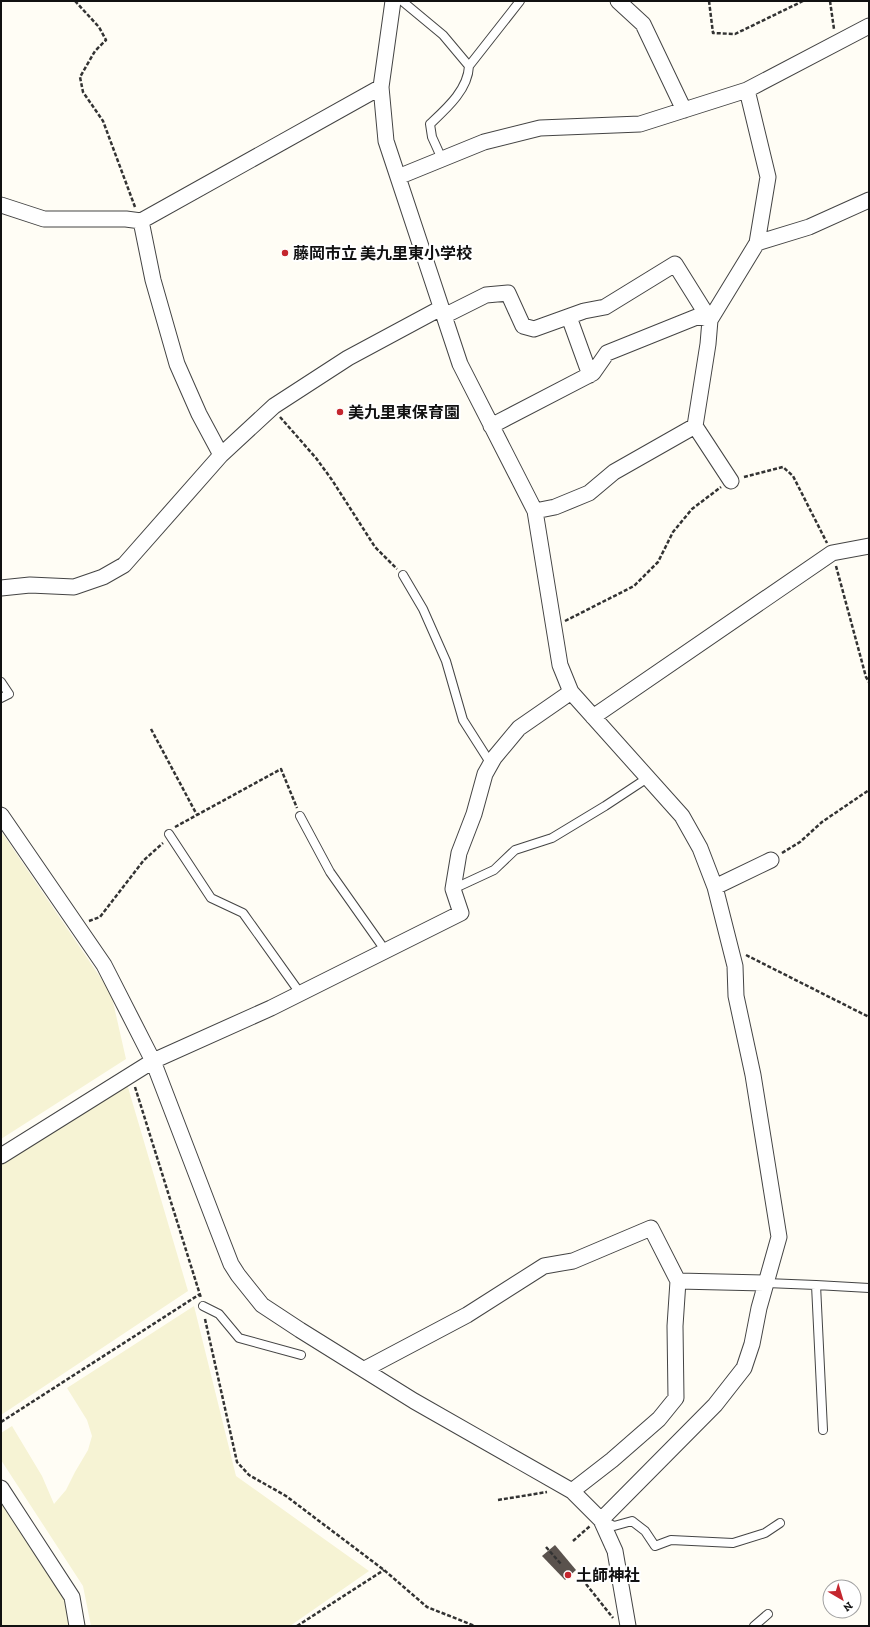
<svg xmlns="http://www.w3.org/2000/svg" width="870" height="1627" font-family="'Zilla Slab','Noto Sans JP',serif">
  <rect width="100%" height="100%" fill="#fffdf5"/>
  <path fill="#f6f3d4" d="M1,831l110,162 15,66 -125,80z
    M127,1084l61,207 -187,124v-250z
    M194,1306l42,170 133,95 -79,55h-199l-8,-40 -82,-126v-27l11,-7 30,50 12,28 12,-14 9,-18 13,-22 4,-14 -5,-16 -20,-32z
    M1,1496l65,104 5,26h-70z"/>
  <path fill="#5a524d" d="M555,1545l21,25 -11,10 -23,-24z"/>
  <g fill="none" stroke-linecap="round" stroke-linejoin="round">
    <defs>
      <path id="service" d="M402,1l41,34 26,31c-1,24 -23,43 -39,58l2,13 10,22
        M469,66l51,-65
        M403,575l20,34 23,52 17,59 28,44
        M1,682l8,12 -8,4
        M300,816l30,56 55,78
        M169,834l42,64 32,15 57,80
        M453,889l41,-19 21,-20 37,-12 53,-32 44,-29
        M766,1283l50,2 7,145
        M816,1285l53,3
        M203,1306l16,8 20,24 62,17
        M602,1520l12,6 18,-5 13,10 10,15 16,-6 62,3 32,-10 15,-10
        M754,1626l14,-12"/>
      <path id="minor" d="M393,1l-12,86 5,54 74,223 75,147 25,154 11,27 111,124 18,32 15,39 20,79 1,30 17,79 26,162 -20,71 -7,36 -8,24 -29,37 -114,115
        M618,1l25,23 41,86
        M398,177l86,-35 56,-14 100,-4 107,-34 122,-64
        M1,205l43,14h82l15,2 240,-134
        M141,221l12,59 24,84 22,50 22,41 53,-49 74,-48 93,-50
        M757,243l52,-16 60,-27
        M444,316l42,-21 22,-2 15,33 11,3 50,-18 21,-4 70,-43 35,56
        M569,317l21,58
        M491,426l102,-53 14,-20 92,-37 11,4
        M731,481l-36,-55 13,-82 2,-24 47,-77 11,-66 -21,-87
        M535,511l20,-4 34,-14 25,-21 81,-46
        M1,588l29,-3 44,2 29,-10 21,-12 97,-110
        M593,717l239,-164 37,-7
        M1,815l103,150 49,96 64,167 14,36 7,11 24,30 38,25 114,71 158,90 29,29 14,31 13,75
        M715,887l56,-27
        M1,1156l152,-95 118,-53 190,-95 -8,-24 6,-36 15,-39 11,-40 9,-16 25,-30 52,-36
        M678,1281l88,2
        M365,1369l102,-54 77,-49 29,-5 78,-33 27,53 -3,45 1,72 -17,21 -47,41 -40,31
        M1,1488l71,109 5,29"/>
    </defs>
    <use href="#service" stroke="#444" stroke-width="10"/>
    <use href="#minor" stroke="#444" stroke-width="17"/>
    <path stroke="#333" stroke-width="2.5" stroke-dasharray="4 2" stroke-linecap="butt" d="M75,1l24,26 7,13 -11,11 -15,26 3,15 20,29 32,86
      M709,1l4,32 22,1 68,-33
      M830,1l4,28
      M280,417l36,41 16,22 43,67 22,22
      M744,477l39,-10 10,9 34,67
      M836,566l30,111 3,5
      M565,621l69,-35 24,-24 15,-30 19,-23 29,-22
      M151,729l46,86
      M175,827l106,-58 16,39
      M782,853l18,-11 22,-20 47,-32
      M89,921l11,-4 44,-57 19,-17
      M746,955l123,62
      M135,1087l66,211
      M205,1319l32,143 12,13 37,21 98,74 43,37 48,19
      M1,1422l199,-128
      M498,1500l49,-8
      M573,1541l17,-15
      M546,1547l15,17
      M586,1584l27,34
      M297,1626l87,-56"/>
    <use href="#service" stroke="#fff" stroke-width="8"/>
    <use href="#minor" stroke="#fff" stroke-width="15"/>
  </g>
  <g fill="#c4262e" stroke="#fff" stroke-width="1.5">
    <circle cx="285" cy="253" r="4"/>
    <circle cx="340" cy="412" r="4"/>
    <circle cx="568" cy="1575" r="4"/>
  </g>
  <g text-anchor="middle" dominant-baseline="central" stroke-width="4" stroke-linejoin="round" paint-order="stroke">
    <g font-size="16" font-weight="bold" fill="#111" stroke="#fff" text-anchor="start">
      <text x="293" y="253">藤岡市立 美九里東小学校</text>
      <text x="348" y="412">美九里東保育園</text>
      <text x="576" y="1575">土師神社</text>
    </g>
  </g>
  <rect width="870" height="1627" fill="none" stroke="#111111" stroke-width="4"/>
  <g transform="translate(842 1599) rotate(142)"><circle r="19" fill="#ffffff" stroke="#a0a0a0"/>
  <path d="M0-3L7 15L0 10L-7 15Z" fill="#c4262e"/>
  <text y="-6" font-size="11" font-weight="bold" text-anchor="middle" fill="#111111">N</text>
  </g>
</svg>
